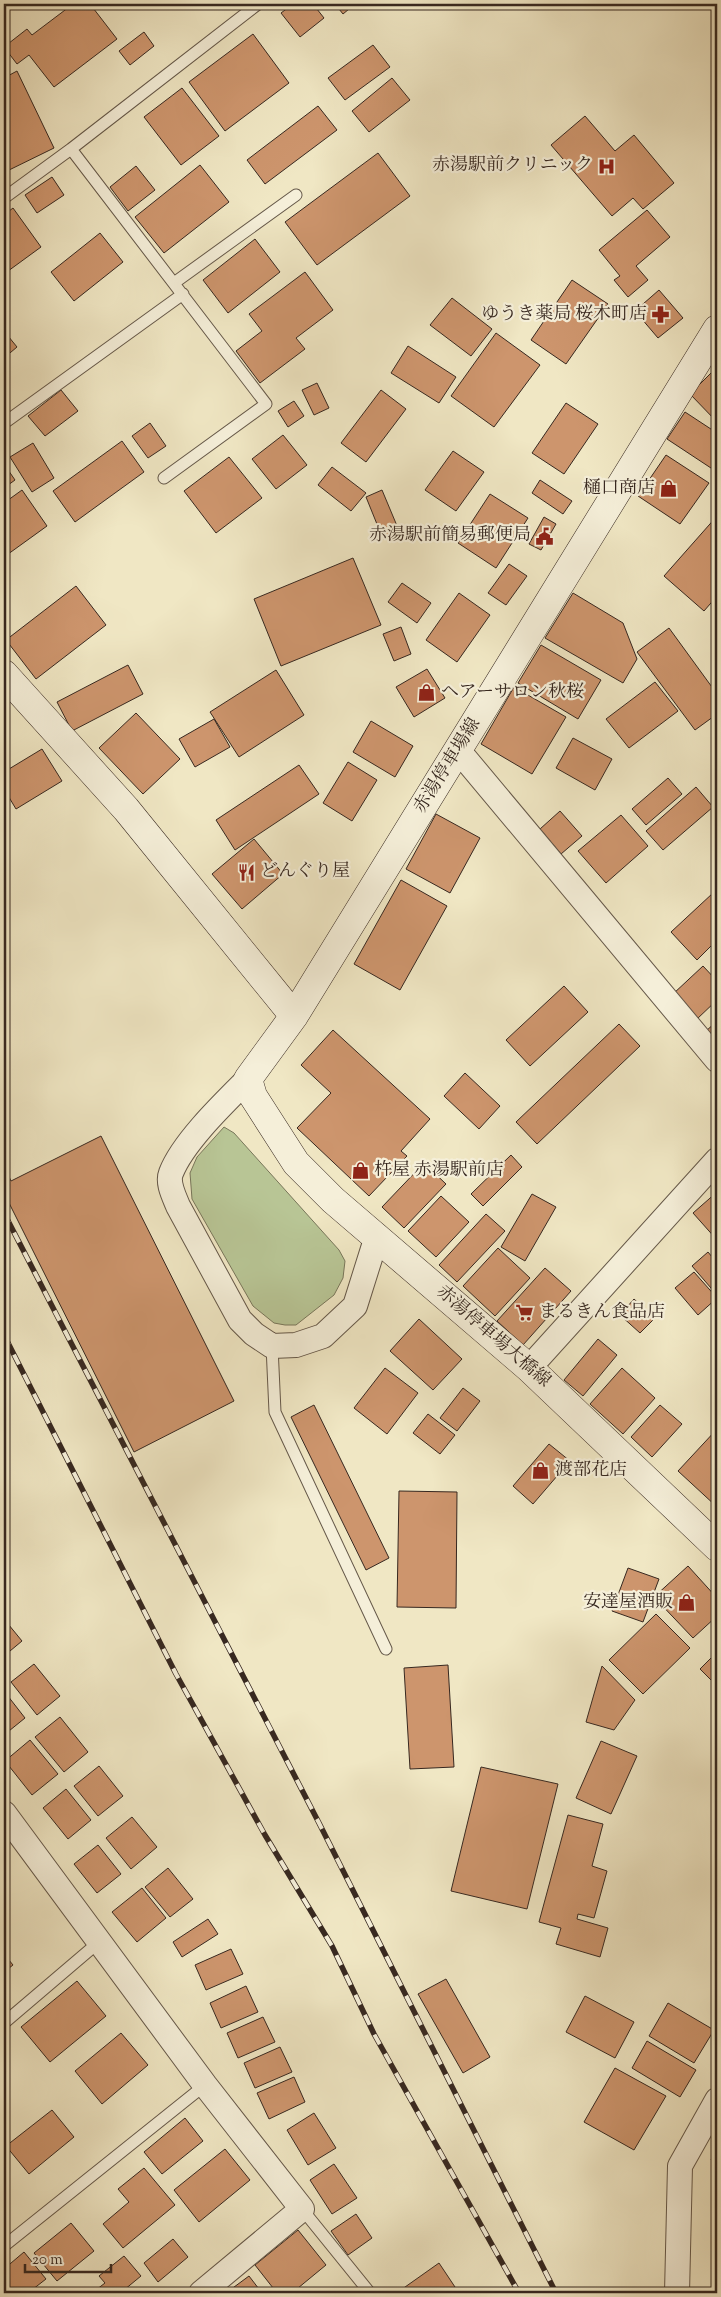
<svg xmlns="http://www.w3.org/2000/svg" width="721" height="2297" font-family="'Sorts Mill Goudy','Noto Serif JP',serif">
  <rect width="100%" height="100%" fill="#f0e7c4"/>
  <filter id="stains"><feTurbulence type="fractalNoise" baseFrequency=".004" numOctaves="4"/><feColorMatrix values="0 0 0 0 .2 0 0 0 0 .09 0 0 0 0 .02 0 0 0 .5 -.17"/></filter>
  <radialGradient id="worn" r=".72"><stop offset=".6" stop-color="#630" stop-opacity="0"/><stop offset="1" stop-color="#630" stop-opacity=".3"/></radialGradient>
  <path fill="#b8c595" stroke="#78765a" d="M224,1127l10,6 105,117 6,11 -2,17 -9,17 -38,30h-11l-11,-2 -21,-17 -61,-107 -2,-26 7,-16z"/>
  <path fill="#cd956d" stroke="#372820" d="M73,4h17l27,35 -63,48 -25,-32 -12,9 -13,-17 23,-18 5,6z
    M293,4h20l11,14 -24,19 -19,-24z
    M335,4h20l-12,10z
    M144,32l10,14 -24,19 -11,-14z
    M253,34l36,49 -64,48 -36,-49z
    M373,45l17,22 -45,33 -17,-22z
    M17,71l37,77 -49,24 -1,-94z
    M392,78l18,22 -41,32 -17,-21z
    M182,88l37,48 -38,29 -37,-48z
    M318,106l19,24 -72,54 -18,-24z
    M585,116l30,35 19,-16 40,48 -31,26 -10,-11 -21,18 -61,-71z
    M378,153l32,43 -93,69 -32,-43z
    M200,165l29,37 -65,51 -29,-36z
    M136,166l19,24 -27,21 -18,-24z
    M52,177l12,18 -27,18 -12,-18z
    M13,208l28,39 -37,27v-59z
    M647,210l23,27 -34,29 12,14 -20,17 -14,-17 6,-4 -21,-26z
    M100,233l23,29 -49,39 -23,-29z
    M255,239l25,33 -52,41 -25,-33z
    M305,272l28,38 -37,28 9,11 -45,34 -24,-32 26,-20 -13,-17z
    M572,280l36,24 -42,60 -35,-24z
    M659,290l24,28 -25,20 -23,-27z
    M452,298l40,31 -21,27 -41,-31z
    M4,331l13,16 -13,11z
    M496,333l44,32 -46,62 -43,-31z
    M408,346l48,31 -17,26 -48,-30z
    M717,367v55l-27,-28z
    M317,383l12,25 -15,7 -12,-25z
    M61,390l17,21 -33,25 -17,-20z
    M381,390l25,19 -40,53 -25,-19z
    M294,401l10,15 -16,11 -10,-16z
    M566,403l32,21 -34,50 -32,-21z
    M685,412l32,21v39l-50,-33z
    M150,423l16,23 -18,12 -16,-22z
    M283,435l24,30 -31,24 -24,-30z
    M122,441l22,31 -69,50 -22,-31z
    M33,443l21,35 -22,14 -22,-35z
    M453,451l31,21 -28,39 -31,-21z
    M666,455l43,28 -29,41 -42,-28z
    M229,457l33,41 -46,35 -32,-42z
    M4,464l11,16 -11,8z
    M332,467l34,26 -15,18 -33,-26z
    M540,480l32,21 -9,13 -31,-21z
    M22,490l25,36 -43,31v-54z
    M382,490l18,43 -17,6 -17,-42z
    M490,494l38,24 -32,50 -38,-25z
    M717,516v80l-13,15 -40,-35z
    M544,517l12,7 -15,26 -12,-6z
    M353,558l28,67 -100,41 -27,-67z
    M509,564l18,12 -21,29 -18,-12z
    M402,583l29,20 -14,20 -29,-21z
    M76,586l30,39 -70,54 -30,-39z
    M459,593l31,22 -33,47 -31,-22z
    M573,593l50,30 14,36 -14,24 -78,-45z
    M401,627l10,27 -17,7 -11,-27z
    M669,628l48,66v20l-22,16 -58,-78z
    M541,645l60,35 -23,39 -60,-36z
    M128,665l15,29 -71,37 -15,-29z
    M427,669l18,29 -31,19 -18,-30z
    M276,670l28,45 -65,42 -29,-45z
    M655,682l23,29 -49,37 -23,-29z
    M514,687l52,30 -34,57 -51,-30z
    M136,713l44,46 -37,35 -44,-46z
    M214,719l16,28 -35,20 -16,-28z
    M371,721l42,25 -18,31 -42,-25z
    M573,738l39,21 -17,31 -39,-22z
    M42,749l20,32 -46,28 -12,-20v-17z
    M348,762l29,18 -25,41 -29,-18z
    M299,765l20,29 -84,56 -19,-30z
    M668,778l14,16 -36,31 -14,-16z
    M696,787l17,20 -50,43 -17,-19z
    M560,811l22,25 -21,18 -21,-25z
    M436,814l44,24 -30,55 -44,-24z
    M621,815l27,31 -42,37 -28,-32z
    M254,839l29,35 -41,35 -30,-35z
    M401,880l46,26 -47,84 -46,-26z
    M713,893l4,5v42l-20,20 -26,-28z
    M703,966l14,15v19l-20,19 -24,-25z
    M564,986l24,26 -58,54 -24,-26z
    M717,1021v26l-12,-15z
    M619,1024l21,22 -103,98 -21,-22z
    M333,1030l97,89 -29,32 6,5 -38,40 -72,-68 34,-35 -30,-28z
    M465,1073l35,33 -21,23 -35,-33z
    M101,1136l133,265 -100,51 -130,-259v-27l7,15z
    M511,1155l11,12 -39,39 -12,-12z
    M424,1163l22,21 -42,44 -22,-21z
    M717,1192v48l-24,-27z
    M532,1194l24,13 -31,54 -24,-14z
    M441,1196l28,26 -33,35 -28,-26z
    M486,1214l19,17 -48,51 -18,-17z
    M498,1248l32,30 -35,38 -32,-30z
    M708,1252l9,11v32l-25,-29z
    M545,1268l26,23 -48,54 -26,-24z
    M694,1272l23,26 -19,17 -23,-27z
    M634,1299l21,19 -15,15 -20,-18z
    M419,1319l43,40 -29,31 -43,-39z
    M598,1339l19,16 -34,41 -19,-16z
    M385,1368l33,25 -31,41 -33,-26z
    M622,1368l33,30 -32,36 -33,-30z
    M463,1388l17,13 -23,30 -17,-13z
    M314,1405l75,153 -23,12 -75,-153z
    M660,1405l22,19 -30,33 -21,-20z
    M428,1414l27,21 -15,19 -27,-21z
    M717,1429v78l-39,-36z
    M549,1444l21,17 -37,43 -20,-18z
    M399,1491l58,1 -1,116 -59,-1z
    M688,1566l29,32v18l-24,22 -39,-41z
    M628,1568l31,11 -16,43 -31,-11z
    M656,1614l34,34 -47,46 -34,-34z
    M4,1619l18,22 -18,15z
    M717,1652v34l-17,-17z
    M34,1664l26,32 -23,19 -26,-33z
    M448,1665l6,102 -44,2 -6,-101z
    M602,1666l33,34 -21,30 -28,-8z
    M4,1691l21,27 -21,17z
    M60,1717l28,35 -24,20 -29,-35z
    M30,1740l28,34 -26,21 -27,-34z
    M601,1741l36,15 -26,58 -35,-16z
    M99,1766l24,30 -25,20 -24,-30z
    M481,1767l77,17 -31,125 -76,-18z
    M66,1789l25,31 -23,19 -25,-31z
    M568,1815l35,9 -11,42 15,5 -13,47 -16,-4 -1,5 31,9 -8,29 -44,-13 5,-16 -22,-6z
    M132,1817l25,30 -26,22 -25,-31z
    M98,1845l23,29 -24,19 -23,-29z
    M168,1868l25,31 -23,18 -25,-30z
    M142,1888l24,30 -29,24 -25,-30z
    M208,1919l10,15 -36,23 -9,-15z
    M231,1949l12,25 -37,16 -11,-25z
    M4,1954l9,11 -9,7z
    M446,1979l44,78 -27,16 -45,-79z
    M77,1981l29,35 -56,46 -29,-35z
    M246,1986l12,26 -37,16 -11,-25z
    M585,1996l49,26 -19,36 -49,-26z
    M668,2003l46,27 -20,33 -45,-27z
    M263,2017l12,25 -37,16 -11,-25z
    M121,2033l27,32 -46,39 -27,-33z
    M647,2041l49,29 -16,27 -48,-29z
    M280,2047l12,25 -37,16 -11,-25z
    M615,2068l51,28 -32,54 -50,-28z
    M294,2077l11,25 -36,17 -12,-26z
    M52,2110l22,27 -45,37 -23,-28z
    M314,2113l22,35 -28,17 -21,-35z
    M185,2118l18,23 -41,33 -18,-22z
    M225,2149l25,31 -51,42 -25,-32z
    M717,2149v15l-6,-4z
    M334,2164l23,34 -25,16 -22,-34z
    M144,2168l31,37 -52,43 -20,-24 26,-22 -11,-13z
    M356,2214l16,24 -24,17 -17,-24z
    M71,2223l23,28 -37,30 -23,-28z
    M298,2230l28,35 -34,28h-15l-22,-28z
    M173,2239l15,18 -30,25 -14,-19z
    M24,2252l22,27 -18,14h-24v-24z
    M124,2256l17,20 -17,14 3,3h-35l13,-10 -6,-7z
    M439,2263l20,30h-60l-1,-1z
    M249,2276l13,17h-36z"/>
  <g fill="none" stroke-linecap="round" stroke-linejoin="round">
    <defs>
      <path id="lane" d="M71,149l195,255 -102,74
        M4,198l67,-49 187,-145
        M174,283l122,-88
        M7,421l176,-127
        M272,1346l3,66 111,237
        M4,2023l95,-81
        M302,2209l68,84
        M4,2246l201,-161"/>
      <path id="street" d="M458,750l259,310
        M248,1079c-23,23 -65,63 -77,94 -4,10 3,23 7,33l62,114 14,14 18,12 24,-1 27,-9 32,-30 22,-70
        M529,1368l188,-208
        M4,1813l201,272 97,124 -101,84
        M677,2293l3,-127 37,-66"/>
      <path id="secondary" d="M717,329l-423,687 -46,63 5,17 43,67 37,37 196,168 188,179
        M4,674l122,135 168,207"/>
    </defs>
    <use href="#lane" stroke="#655849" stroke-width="13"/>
    <use href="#street" stroke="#655849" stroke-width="26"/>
    <use href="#secondary" stroke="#372820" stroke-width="29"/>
    <use href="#lane" stroke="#f5efd9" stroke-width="11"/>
    <use href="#street" stroke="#f5efd9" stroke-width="24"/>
    <use href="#secondary" stroke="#f5efd9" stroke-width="28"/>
    <defs>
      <path id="rail" d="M4,1213l315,610 237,470
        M4,1335l172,339 89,161 67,111 42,88 145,259"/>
    </defs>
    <use href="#rail" stroke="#372820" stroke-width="5.5"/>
    <use href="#rail" stroke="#f5efd9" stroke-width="4" stroke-dasharray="11" stroke-linecap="butt"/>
  </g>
  <defs>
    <symbol id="hospital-bare" viewBox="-9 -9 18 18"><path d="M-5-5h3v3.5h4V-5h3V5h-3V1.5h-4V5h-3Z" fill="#8f2418" stroke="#f5efd9" stroke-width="2.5" paint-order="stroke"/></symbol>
    <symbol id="pharmacy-bare" viewBox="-9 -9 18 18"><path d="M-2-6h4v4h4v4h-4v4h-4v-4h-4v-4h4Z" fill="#8f2418" stroke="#f5efd9" stroke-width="2.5" paint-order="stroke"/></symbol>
    <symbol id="shop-bare" viewBox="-9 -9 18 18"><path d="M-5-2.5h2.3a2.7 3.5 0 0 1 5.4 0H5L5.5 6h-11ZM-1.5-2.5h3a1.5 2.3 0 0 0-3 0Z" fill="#8f2418" stroke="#f5efd9" stroke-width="2.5" paint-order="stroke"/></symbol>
    <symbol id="civic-bare" viewBox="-9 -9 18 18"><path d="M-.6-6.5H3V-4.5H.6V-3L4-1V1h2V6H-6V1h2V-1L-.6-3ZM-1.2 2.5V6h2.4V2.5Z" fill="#8f2418" stroke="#f5efd9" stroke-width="2.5" paint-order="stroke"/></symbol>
    <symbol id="restaurant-bare" viewBox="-9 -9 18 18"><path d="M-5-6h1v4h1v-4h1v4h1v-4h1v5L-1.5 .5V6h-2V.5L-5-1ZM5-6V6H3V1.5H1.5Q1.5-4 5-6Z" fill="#8f2418" stroke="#f5efd9" stroke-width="2.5" paint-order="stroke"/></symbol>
    <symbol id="supermarket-bare" viewBox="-9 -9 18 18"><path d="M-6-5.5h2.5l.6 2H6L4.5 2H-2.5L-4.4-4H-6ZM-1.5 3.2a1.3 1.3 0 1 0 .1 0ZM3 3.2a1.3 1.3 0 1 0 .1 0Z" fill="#8f2418" stroke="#f5efd9" stroke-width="2.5" paint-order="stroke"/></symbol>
  </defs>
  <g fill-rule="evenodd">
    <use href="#hospital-bare" x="594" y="154" width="25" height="25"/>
    <use href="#pharmacy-bare" x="648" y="302" width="25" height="25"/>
    <use href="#shop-bare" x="656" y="476" width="25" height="25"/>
    <use href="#civic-bare" x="532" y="524" width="25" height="25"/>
    <use href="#shop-bare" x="414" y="680" width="25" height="25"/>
    <use href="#restaurant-bare" x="234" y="860" width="25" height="25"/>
    <use href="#shop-bare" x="348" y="1158" width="25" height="25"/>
    <use href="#supermarket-bare" x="512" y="1300" width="25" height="25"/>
    <use href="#shop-bare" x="528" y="1458" width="25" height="25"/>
    <use href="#shop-bare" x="674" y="1590" width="25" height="25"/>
  </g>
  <g text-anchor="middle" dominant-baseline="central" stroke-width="4.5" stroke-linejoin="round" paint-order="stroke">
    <g font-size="18" fill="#372820" stroke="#f5efd9" text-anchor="end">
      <text x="593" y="166">赤湯駅前クリニック</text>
      <text x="647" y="315">ゆうき薬局 桜木町店</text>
      <text x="655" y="489">樋口商店</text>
      <text x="531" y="536">赤湯駅前簡易郵便局</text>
      <text x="441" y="693" text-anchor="start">ヘアーサロン秋桜</text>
      <text x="260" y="872" text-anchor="start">どんぐり屋</text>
      <text x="374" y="1171" text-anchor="start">杵屋 赤湯駅前店</text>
      <text x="539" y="1313" text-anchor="start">まるきん食品店</text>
      <text x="555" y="1471" text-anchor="start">渡部花店</text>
      <text x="673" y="1603">安達屋酒販</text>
    </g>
    <g font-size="18" fill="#372820" stroke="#f5efd9">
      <text transform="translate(448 766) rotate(-58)">赤湯停車場線</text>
      <text transform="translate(493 1337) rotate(41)">赤湯停車場大橋線</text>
    </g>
  </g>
  <rect width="721" height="2297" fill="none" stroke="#f0e7c4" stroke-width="20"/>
  <rect x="5" y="5" width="711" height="2287" fill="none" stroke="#372820" stroke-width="2.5"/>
  <rect x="10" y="10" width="701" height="2277" fill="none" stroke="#372820"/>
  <path d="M25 2264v8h86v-8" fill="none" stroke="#372820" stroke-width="2.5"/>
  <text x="32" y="2264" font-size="15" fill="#372820" stroke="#f5efd9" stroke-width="4" paint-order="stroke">20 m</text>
  <rect width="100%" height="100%" filter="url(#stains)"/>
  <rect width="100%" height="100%" fill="url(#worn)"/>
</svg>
